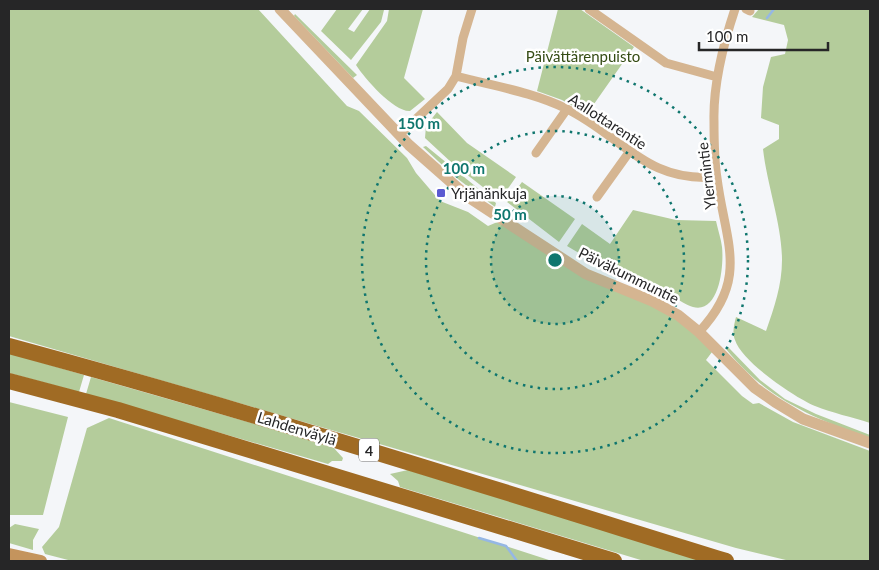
<svg xmlns="http://www.w3.org/2000/svg" width="879" height="570" font-family="Lato,sans-serif">
  <rect width="100%" height="100%" fill="#f4f6f9"/>
  <path fill="#b4cc9b" d="M9,9h249l89,97 12,5 48,47 9,15 24,28 28,11 20,14 14,-6 84,54 66,27 63,47 -9,12 36,36 11,8 6,-1 34,19 77,29v110h-80l-54,-13 -727,-212z
    M337,9h26l-15,20 6,3 16,-23 14,1 -3,12 -30,38 -30,-29z
    M389,9h34l-19,69 21,21 -15,12c-16,1 -45,-32 -54,-46l31,-44z
    M558,9h22l54,38 -47,67 -25,-14 -25,-9z
    M759,9h111v414c-18,-6 -38,-10 -55,-17 -21,-9 -73,-44 -80,-66 -3,-7 -1,-15 1,-23l30,14c8,-23 16,-46 16,-71 0,-35 -15,-75 -19,-111l16,-10v-14l-18,-7 2,-31 8,-30 14,-3 3,-14 -4,-15 -32,-8z
    M295,14l62,61 -4,3 -59,-62z
    M437,112l30,31 49,34 -14,20 -5,1 -45,-35 -27,-25 1,-12z
    M426,146l70,57 -1,4 -41,-31 -31,-29z
    M522,182l53,37 -16,23 -52,-40z
    M633,210l43,10 40,1c2,9 5,18 6,26 2,17 -2,67 -29,60 -11,-3 -33,-21 -47,-26 -27,-12 -54,-19 -79,-35l15,-22 28,20z
    M728,347l32,33 25,19 31,15 54,21v4c-58,-22 -104,-40 -144,-90z
    M9,353l75,22 -5,17 -70,-19z
    M91,377l241,69 11,12 -1,3h-10l-4,3 -242,-70z
    M9,402l59,15 -25,98h-34z
    M109,418l443,143h-480l-27,-7 -3,-7 17,-20 28,-99z
    M408,470l297,91h-61l-244,-74 -2,-6 -8,-7z
    M15,524l24,5 -6,11v10l-24,-7v-15z"/>
  <g fill="none" stroke-linecap="round" stroke-linejoin="round">
    <path stroke="#95b7e4" stroke-width="2.5" d="M767,18l7,-9
      M479,538l27,8 11,15"/>
    <path stroke="#d5b591" stroke-width="9" d="M589,9l77,54 51,14
      M746,9l4,2
      M456,76c37,10 77,16 111,33 55,27 79,74 149,68
      M400,134l48,-45 8,-13 7,-38 9,-29
      M536,153l31,-44
      M597,197l33,-46
      M699,332c51,-54 26,-90 18,-154 -3,-18 -3,-38 -3,-57 -1,-38 9,-76 21,-112"/>
    <path stroke="#d5b591" stroke-width="11" d="M280,9l129,136 59,52 118,77 66,27 26,14 21,17 56,56 20,14 28,17 67,24"/>
    <path stroke="#c4945d" stroke-width="12" d="M9,554l32,7"/>
    <path stroke="#a06b24" stroke-width="16" d="M9,346c241,65 479,141 717,215
      M9,381l109,29 496,151"/>
  </g>
  <circle cx="555" cy="260" r="64" fill="#0f766e" fill-opacity=".12"/>
  <g fill="none" stroke="#0f766e" stroke-width="2.5" stroke-dasharray="2.5 5">
    <circle cx="555" cy="260" r="64"/>
    <circle cx="555" cy="260" r="129"/>
    <circle cx="555" cy="260" r="193"/>
  </g>
  <rect fill="#5b5ad2" stroke="#fff" stroke-width="2" x="436" y="188" width="10" height="10" rx="2.5"/>
  <g text-anchor="middle" dominant-baseline="central" stroke-width="5" stroke-linejoin="round" paint-order="stroke">
    <rect fill="#fff" stroke="#676768" stroke-width="1" x="359" y="438.5" width="20" height="23" rx="4"/>
    <g font-size="14" font-weight="bold" fill="#262627">
      <text x="369" y="450">4</text>
    </g>
    <g font-size="15" fill="#344b14" stroke="#fff">
      <text x="583" y="56">Päivättärenpuisto</text>
    </g>
    <g font-size="15" fill="#262627" stroke="#fff">
      <text transform="translate(608 121) rotate(33)">Aallottarentie</text>
      <text transform="translate(706 176) rotate(-97)">Ylermintie</text>
      <text transform="translate(629 275) rotate(26)">Päiväkummuntie</text>
      <text transform="translate(297 428) rotate(17)">Lahdenväylä</text>
    </g>
    <g font-size="15" fill="#262627" stroke="#fff" text-anchor="start">
      <text x="451" y="193">Yrjänänkuja</text>
    </g>
  </g>
  <circle cx="555" cy="260" r="8" fill="#0f766e" stroke="#fff" stroke-width="2.5"/>
  <g font-size="15" text-anchor="middle" font-weight="bold" fill="#0f766e" stroke="#fff" stroke-width="5" stroke-linejoin="round" paint-order="stroke">
    <text x="419" y="129">150 m</text>
    <text x="464" y="174">100 m</text>
    <text x="510" y="220">50 m</text>
  </g>
  <rect width="879" height="570" fill="none" stroke="#262627" stroke-width="20"/>
  <path d="M699 42v8h129v-8" fill="none" stroke="#262627" stroke-width="2.5"/>
  <text x="706" y="42" font-size="15" fill="#262627" stroke="#ffffff" stroke-width="4" paint-order="stroke">100 m</text>
</svg>
